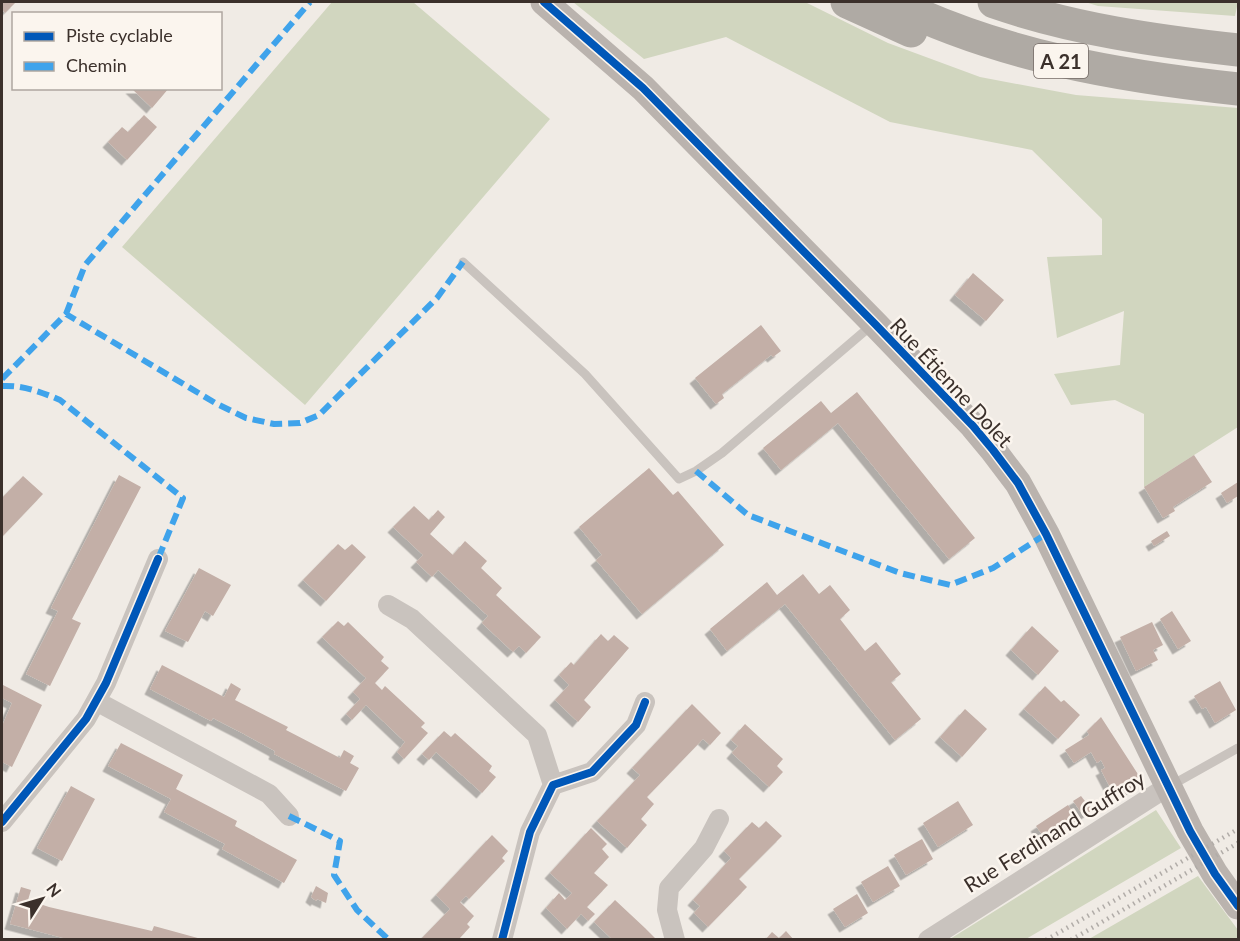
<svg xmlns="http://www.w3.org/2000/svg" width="1240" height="941" font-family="Lato,sans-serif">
  <defs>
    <filter id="shadow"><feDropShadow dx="-5.5" dy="5.5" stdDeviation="0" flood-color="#0004"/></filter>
  </defs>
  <rect width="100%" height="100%" fill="#f0ebe5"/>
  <path fill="#d1d6bf" d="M332,2h81l137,117 -245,286 -183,-158z
    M573,2h232l83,41 92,34 96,18 162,13v319l-94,60v-73l-29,-14 -44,5 -17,-31 66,-9 4,-54 -67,27 -10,-81 55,-2v-36l-70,-69 -142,-28 -164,-85 -82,22z
    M1085,2h153l-3,14 -137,-10z
    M1156,810l25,38 -155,91h-76z
    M1198,876l40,54v9h-149z"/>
  <path fill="#c3afa7" filter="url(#shadow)" d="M2,2h14l-11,11 -3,-4z
    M131,88h38l-17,20z
    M144,115l13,12 -30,33 -19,-18 14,-15 6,5z
    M973,273l31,27 -18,21 -31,-26z
    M761,325l20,26 -8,6 -2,-2 -49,39 2,4 -8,6 -21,-26z
    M857,392l118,146 -26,21 -111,-136 -57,47 -18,-22 58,-47 10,12z
    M1194,455l18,27 -39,25 2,4 -12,7 -19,-31z
    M649,468l24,27 5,-4 46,54 -82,69 -46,-54 6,-5 -23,-28z
    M119,475l22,12 -69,132 9,4 -31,63 -24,-12 32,-63 -7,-3z
    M23,476l20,18 -41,43v-39z
    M1238,482v14l-11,7 -6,-10z
    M414,506l15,14 9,-10 7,7 -15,17 23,21 12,-14 22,20 -6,7 21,20 -6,7 45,42 -15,16 -7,-7 -6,6 -15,-14 -16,-15 6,-7 -50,-46 -6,7 -16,-15 7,-7 -30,-28z
    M1167,531l3,5 -16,10 -3,-5z
    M338,544l7,6 7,-6 14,13 -40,44 -23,-21z
    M199,568l32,17 -18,31 -8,-5 -17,31 -23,-11z
    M803,574l16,20 11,-9 20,25 -10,9 25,32 11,-9 25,32 -10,8 30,37 -26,21 -110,-136 -58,47 -17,-22 57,-47 10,13z
    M1172,611l19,30 -13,8 -18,-30z
    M338,621l6,5 4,-4 36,35 -3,4 8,7 -14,15 7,7 3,-4 40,37 -4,4 7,6 -24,26 -7,-7 8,-10 -39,-37 -14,15 -6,-6 14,-15 -7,-7 13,-14 -44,-41z
    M1152,622l11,23 -10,5 5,10 -22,11 -16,-34z
    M1032,626l27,25 -21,24 -27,-25z
    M601,634l7,7 6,-6 15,13 -45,52 7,7 -13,15 -23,-22 14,-15 -10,-10 12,-13 3,3z
    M162,665l62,32 7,-14 10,6 -6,11 53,27 -2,3 54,28 4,-8 10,6 -4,7 9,5 -13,23 -72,-37 1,-3 -31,-17 -31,-16 -2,3 -61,-32z
    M1220,681l16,29 -21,13 -9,-16 -4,2 -8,-13z
    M3,685l39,20 -30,62 -10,-5v-36l10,-23 -10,-5z
    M1045,686l16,16 3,-2 16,15 -22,24 -34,-30z
    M692,704l29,29 -11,12 -7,-6 -56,58 7,7 -13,15 6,6 -20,23 -30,-27 43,-46 -8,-7z
    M965,709l22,20 -25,28 -22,-20z
    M1101,717l42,65 -30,20 -4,-7 4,-2 -12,-23 4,-2 -4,-8 -4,3 -6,-11 -17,11 -9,-13 24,-15 -2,-4z
    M745,724l38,35 -6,7 6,6 -14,15 -37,-34 6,-7 -7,-6z
    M444,731l7,6 4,-4 37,33 -3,5 7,6 -14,16 -46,-41 -7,8 -7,-6z
    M121,743l62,32 -7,14 61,32 -2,5 62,34 -13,23 -62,-34 3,-5 -61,-32 7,-13 -63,-33z
    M71,786l24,13 -33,62 -25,-13z
    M1081,796l11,14 -8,6 -11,-15z
    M958,801l15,24 -35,22 -15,-24z
    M1068,805l10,15 -32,20 -10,-14z
    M766,821l16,15 -43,43 8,8 -39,40 -14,-14 6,-7 -7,-6 38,-42 -7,-7 28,-29 7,6z
    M591,828l16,16 -5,5 7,8 -15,16 14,12 -21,22 8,7 -7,7 -7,-7 -14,15 -21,-21 13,-15 6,7 7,-7 -22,-20z
    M492,835l16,16 -6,7 3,3 -36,38 -3,-3 -6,6 14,14 -7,8 3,3 -12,13h-38l30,-31 -14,-14z
    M922,839l11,20 -27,16 -12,-20z
    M888,866l12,20 -27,16 -12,-20z
    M316,886l12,7 -2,10 -9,-4 -1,2 -5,-4z
    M21,887l10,3 -3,10 21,7 103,24 2,-5 51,14h-134l-61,-16z
    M857,894l11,19 -23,14 -12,-18z
    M615,900l30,28 12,12h-44l-19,-18z
    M786,931l8,9h-29l7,-8 7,6z"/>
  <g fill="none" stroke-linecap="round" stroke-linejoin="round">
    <path stroke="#c9c3be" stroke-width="9" d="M463,262l122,112 94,105 17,-8 26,-18 151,-129
      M1170,786l68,-38"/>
    <path stroke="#c9c3be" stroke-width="20" d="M388,605l24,14 125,116 16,50
      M96,701l173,93 20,22
      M2,822l84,-103 20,-36 52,-124
      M502,940l28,-108 23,-47 39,-13 44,-47 9,-23
      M675,940l-8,-30 2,-22 35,-40 15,-29
      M928,940l239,-153"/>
    <path stroke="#bab3ae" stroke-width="27" d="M544,2l99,86 232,236 98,102 20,24 25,33 28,51 144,297 25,43 23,32"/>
    <path stroke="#afaaa4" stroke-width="33" d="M847,2l64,29
      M891,2c110,54 227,74 347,87
      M994,2c78,27 162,39 244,48"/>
    <path stroke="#b1aca8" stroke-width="4.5" stroke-dasharray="1.5 4.5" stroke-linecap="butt" d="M1046,940l192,-111
      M1071,940l167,-97"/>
    <path stroke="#3fa3eb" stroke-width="6" stroke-dasharray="12 6" stroke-linecap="butt" d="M66,314l19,-49 225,-263
      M2,379l64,-65 151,90 29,14 28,6 26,-1 19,-8 118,-117 26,-36
      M2,386c21,-1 39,6 58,14l123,98 -25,61
      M696,471l52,44 152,58 50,12 43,-17 53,-34
      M289,816l51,25 -6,34 23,35 32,30"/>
    <defs>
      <path id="cycleway" d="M544,2l99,86 232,236 98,102 20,24 25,33 28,51 144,297 25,43 23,32
        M2,822l84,-103 20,-36 52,-124
        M502,940l28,-108 23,-47 39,-13 44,-47 9,-23"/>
    </defs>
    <use href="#cycleway" stroke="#fbf5ee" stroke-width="11"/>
    <use href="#cycleway" stroke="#0057b8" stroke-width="8"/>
  </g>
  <g text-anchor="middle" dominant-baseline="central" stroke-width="5" stroke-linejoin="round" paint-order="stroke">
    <rect fill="#fbf5ee" stroke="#756b66" stroke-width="1.5" x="1034" y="44" width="54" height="34" rx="4.5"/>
    <g font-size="20" font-weight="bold" fill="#3b302b">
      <text x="1061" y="61">A 21</text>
    </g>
    <g font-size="21" fill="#3b302b" stroke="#fbf5ee">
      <text transform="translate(952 382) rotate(47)">Rue Étienne Dolet</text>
      <text transform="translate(1054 831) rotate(-32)">Rue Ferdinand Guffroy</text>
    </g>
  </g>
  <rect width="1240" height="941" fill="none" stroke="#3b302b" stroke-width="6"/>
  <rect x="12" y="12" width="210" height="78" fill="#fbf5ee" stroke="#aea6a0" stroke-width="1.5"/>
  <rect x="24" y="32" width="30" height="9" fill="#0057b8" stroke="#aea6a0" stroke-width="1.5"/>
  <text x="66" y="42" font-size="18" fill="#3b302b">Piste cyclable</text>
  <rect x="24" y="62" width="30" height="9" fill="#3fa3eb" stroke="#aea6a0" stroke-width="1.5"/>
  <text x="66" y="72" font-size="18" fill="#3b302b">Chemin</text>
  <g transform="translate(42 899) rotate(53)" stroke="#fbf5ee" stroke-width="4.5" paint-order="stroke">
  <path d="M0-4.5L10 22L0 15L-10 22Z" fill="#3b302b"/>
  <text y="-9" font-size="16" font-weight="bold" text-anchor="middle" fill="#3b302b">N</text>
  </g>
</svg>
